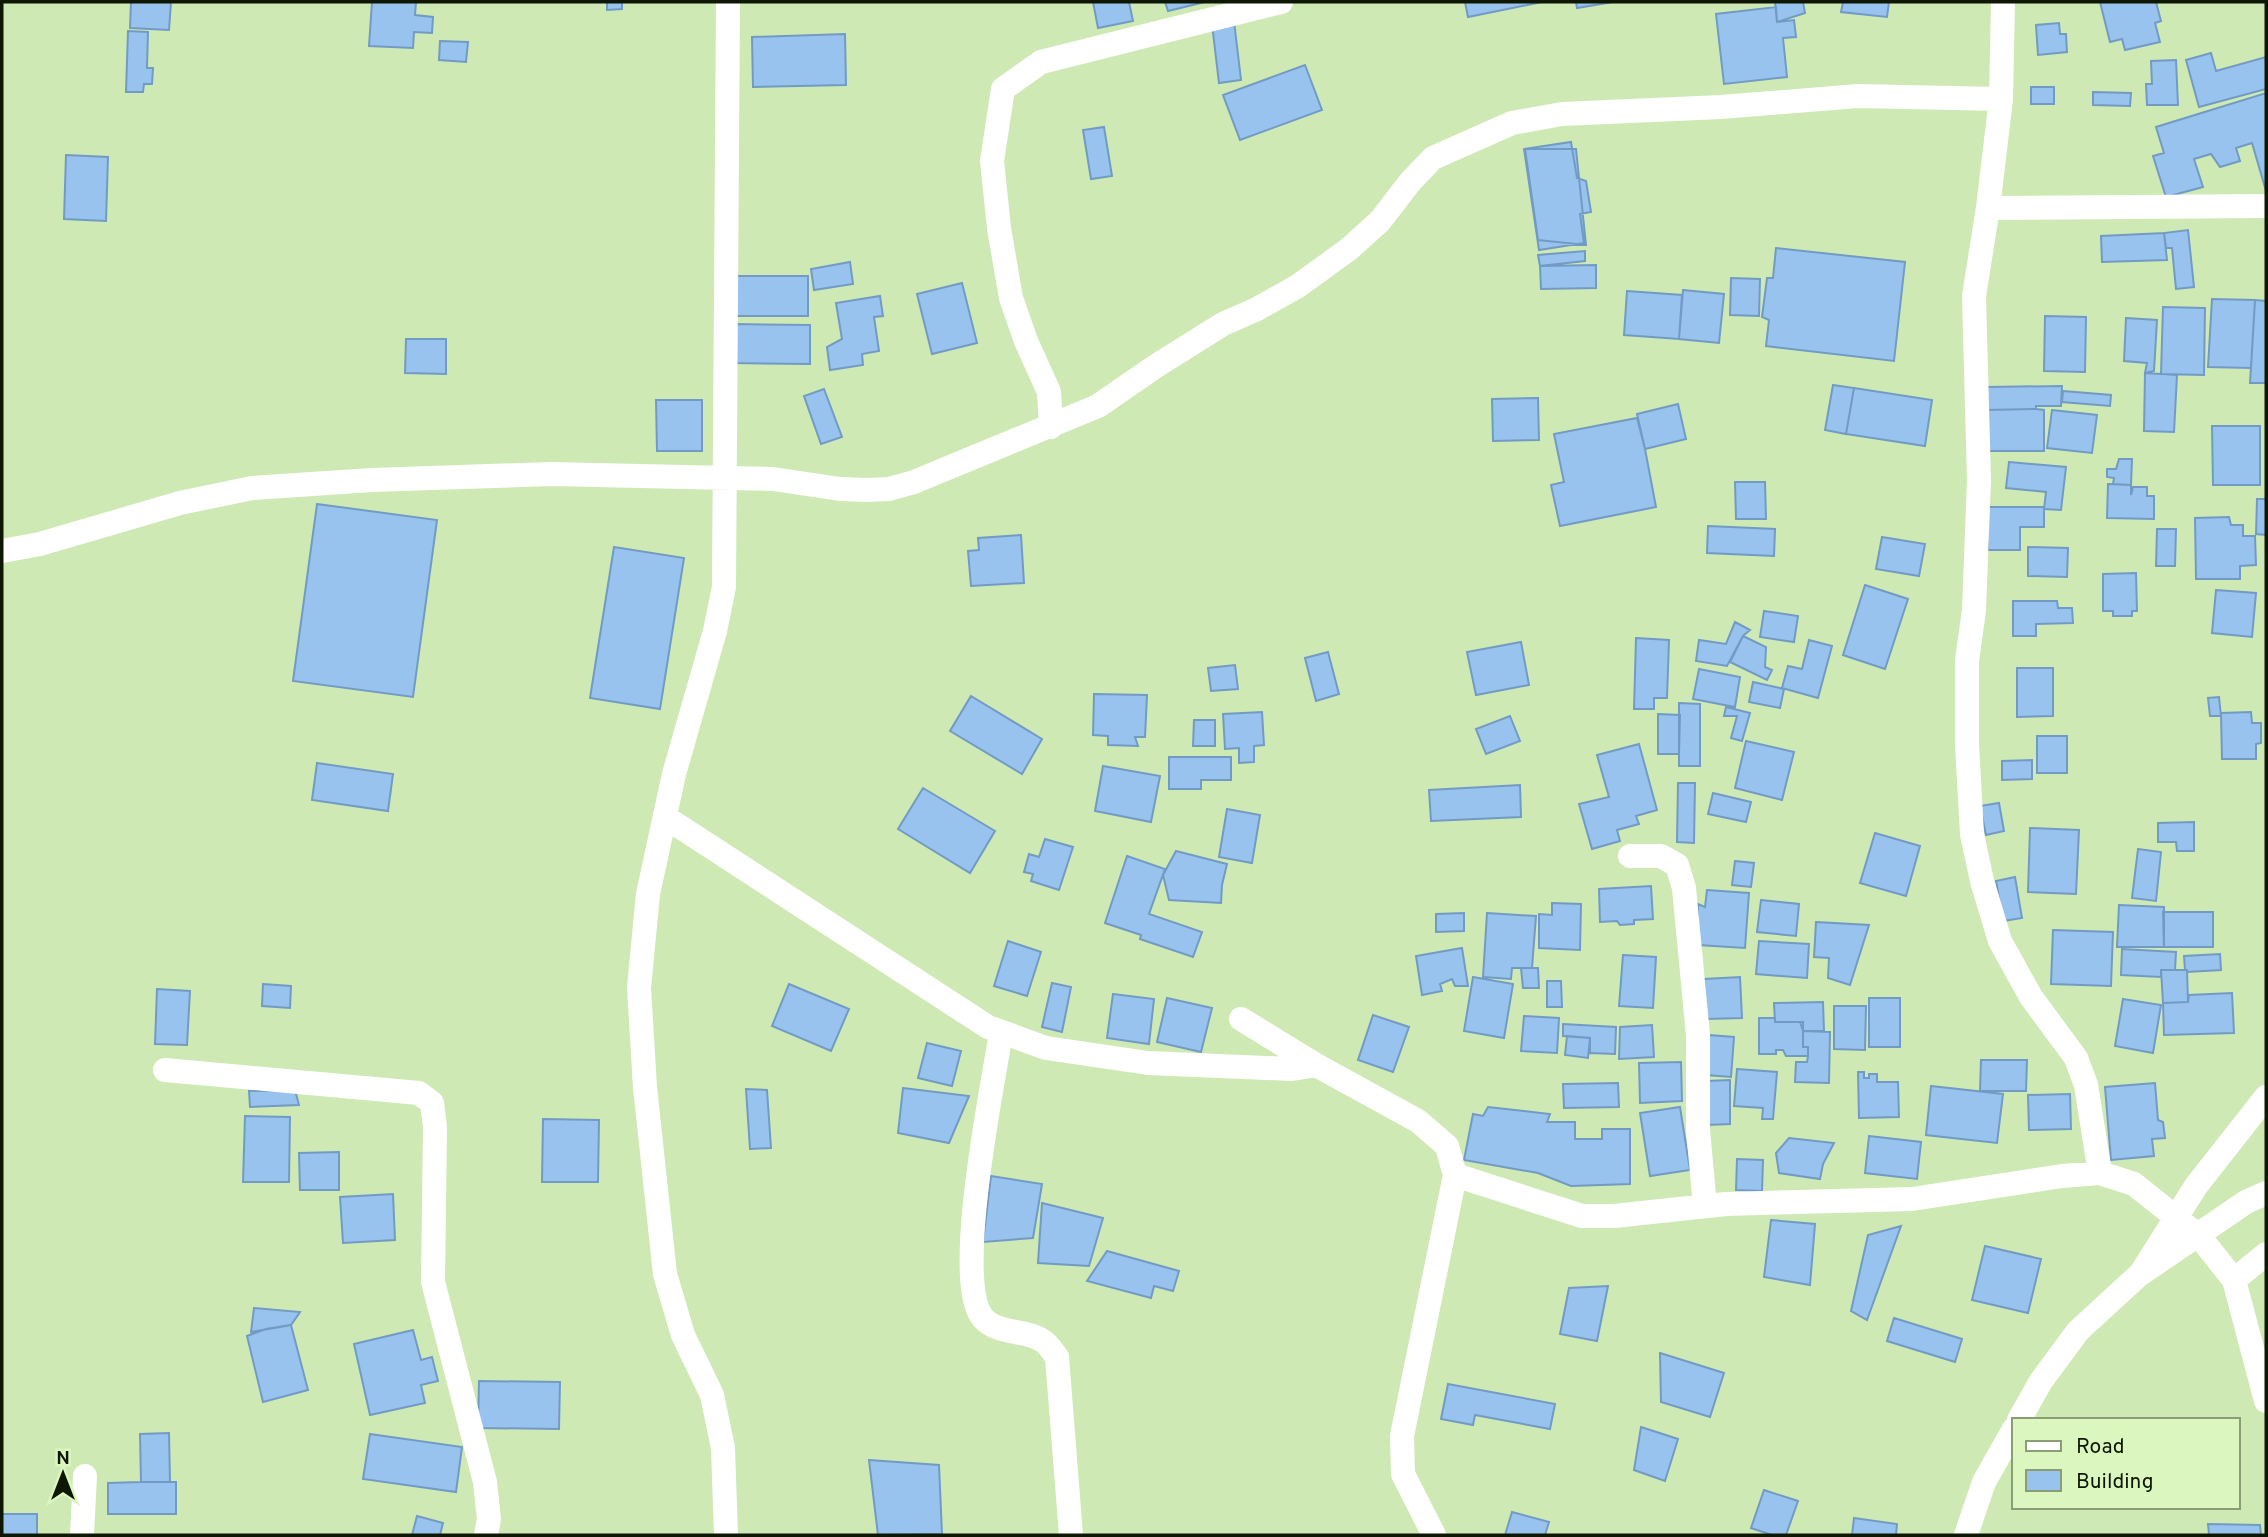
<svg xmlns="http://www.w3.org/2000/svg" width="2268" height="1537" font-family="Overpass,sans-serif">
  <rect width="100%" height="100%" fill="#cfe9b4"/>
  <path fill="#98c3ee" stroke="#729bc4" stroke-width="2" d="M131,2h40l-2,28 -39,-2z
    M372,2h44l-1,13 18,2 -1,16 -18,-1 -1,16 -44,-2z
    M607,2h15v7l-15,1z
    M1093,2h36l4,19 -35,7z
    M1165,2h40l-37,9z
    M1465,2h77l-74,15z
    M1576,2h37l-36,6z
    M1775,2h28l2,11 -28,9z
    M1843,2h46l-2,15 -46,-5z
    M2100,2h56l5,19 -6,2 5,19 -35,8 -3,-11 -12,3z
    M1776,7l1,15 17,-2 2,17 -13,1 4,39 -63,7 -8,-70z
    M1234,21l7,59 -22,3 -7,-59z
    M2059,23l1,11h6l1,18 -29,3 -2,-30z
    M128,31l20,1 -1,36h6l-1,16h-8l-1,8h-17z
    M845,34l1,51 -93,2 -1,-50z
    M440,41l28,1 -2,20 -27,-2z
    M2211,53l5,18 50,-14v32l-67,18 -13,-47z
    M2176,60l2,45h-31l-1,-21h6l-1,-23z
    M1305,65l17,45 -82,30 -17,-45z
    M2031,87h23v17h-23z
    M2093,92l38,1 -1,13 -37,-1z
    M2266,93v98l-14,-48 -16,5 4,13 -20,6 -9,-13 -17,5 9,28 -37,10 -13,-41 11,-3 -8,-26z
    M1104,127l8,49 -21,3 -8,-49z
    M1571,142l6,36 9,3 5,31 -11,2 4,29 -45,7 -15,-101z
    M1525,149h51l10,96 -48,-5z
    M66,155l42,2 -2,64 -42,-2z
    M2188,230l6,57 -18,2 -4,-41h-6l-2,-15z
    M2164,233l3,27 -65,2 -1,-26z
    M1776,248l129,14 -11,99 -128,-15 3,-26 -7,-3 5,-39h6z
    M1585,251v10l-45,5 -2,-11z
    M850,262l3,22 -39,6 -3,-21z
    M1596,265v23l-55,1 -1,-23z
    M733,276h75v40h-75z
    M1731,278l29,1 -1,37 -29,-1z
    M962,283l15,60 -45,11 -15,-60z
    M1683,290l41,4 -5,49 -40,-4z
    M1627,291l55,4 -3,44 -55,-4z
    M880,296l3,20 -9,1 5,34 -17,3 1,11 -33,5 -3,-23 15,-8 -6,-36z
    M2212,299l43,1 -4,68 -43,-1z
    M2255,300l11,1v82h-16z
    M2163,307l42,1 -1,67 -43,-1z
    M2045,316l41,1 -1,55 -41,-1z
    M2126,318l31,2 -3,51 -9,2 2,-10 -23,-2z
    M733,324l77,1v39l-77,-1z
    M406,339h40v35l-41,-1z
    M2145,373l32,2 -3,57 -30,-1z
    M1833,385l21,3 -8,46 -21,-4z
    M2062,386l-1,20h-25v3l-50,1v-23z
    M1854,388l78,12 -7,46 -79,-12z
    M824,389l18,48 -21,7 -17,-48z
    M2063,391l48,4 -1,11 -48,-4z
    M1538,398l1,42 -46,1 -1,-42z
    M656,400h46v51h-45z
    M1678,404l8,35 -41,10 -8,-35z
    M2036,409l8,1v41h-58v-41z
    M2052,410l45,5 -5,38 -45,-5z
    M1637,418l8,31 11,58 -96,19 -9,-41 13,-3 -10,-48z
    M2212,426h48v59h-47z
    M2119,459h13l-1,26 -18,-1 1,-6 -7,-1v-8h9z
    M2009,462l57,5 -5,43 -17,-1 2,-17 -40,-4z
    M1735,482h30l1,37h-30z
    M2108,484l23,1v10l2,-8h14v9h7v23l-47,-1z
    M2257,499h9v36l-10,-1z
    M317,504l120,16 -24,177 -120,-16z
    M1988,507h56v20h-24v23h-32z
    M2229,517l2,8h12v11h12l1,29 -16,1v13h-44l-1,-61z
    M1708,526l67,3 -1,27 -67,-3z
    M2157,529h19l-1,37h-19z
    M1021,535l3,48 -53,3 -3,-35 11,-1 -1,-12z
    M1882,537l43,7 -6,32 -43,-7z
    M614,547l70,11 -24,151 -70,-11z
    M2028,547l40,1 -1,29 -39,-1z
    M2136,573l1,38h-5v5h-19v-5h-10v-37z
    M1865,585l43,14 -23,70 -42,-14z
    M2216,590l40,3 -4,44 -40,-4z
    M2013,601h44l1,7h14l1,15 -37,1v12h-23z
    M1764,611l34,5 -4,26 -34,-5z
    M1735,622l15,8 -7,6 -16,30 -31,-5 3,-21 27,4z
    M1743,636l23,11 -1,20 7,3 -5,10 -37,-18z
    M1636,638l33,2 -2,58h-13v11h-20z
    M1809,640l23,6 -14,52 -36,-10 6,-22 14,3z
    M1521,642l8,43 -53,10 -9,-43z
    M1328,652l11,42 -23,7 -11,-43z
    M1235,665l3,24 -27,2 -3,-23z
    M2017,668h36v48l-36,1z
    M1699,669l41,8 -5,30 -42,-8z
    M1753,682l31,7 -4,19 -31,-6z
    M1094,694l53,1 -2,42h-10l3,9 -30,-1v-9l-15,-1z
    M971,696l71,43 -20,35 -72,-43z
    M2219,697l2,19h-11l-2,-18z
    M1679,703l21,1v62h-21z
    M1726,707l24,6 -8,28 -11,-3 6,-22h-13z
    M1262,712l2,33 -10,1v16l-15,1v-15l-14,1 -2,-35z
    M2251,712l1,11h9v20l-5,1v15h-34l-1,-46z
    M1658,714l22,1 -1,39h-21z
    M1510,716l10,25 -34,13 -10,-25z
    M1194,720h21v26h-22z
    M2037,736h30v37h-30z
    M1746,741l48,11 -12,48 -47,-12z
    M1639,744l18,66 -21,6 3,8 -22,6 3,11 -28,8 -13,-45 30,-7 -12,-42z
    M1169,757h62v23h-30v9h-32z
    M2032,760v19l-30,1v-19z
    M317,763l76,11 -5,37 -76,-11z
    M1103,766l57,10 -9,46 -56,-11z
    M1678,783h17l-1,60 -17,-1z
    M1520,785l1,32 -90,4 -2,-31z
    M923,788l72,43 -25,42 -72,-44z
    M1713,793l38,9 -5,20 -38,-8z
    M1999,803l5,28 -18,4 -6,-29z
    M1227,809l33,6 -8,48 -33,-6z
    M2194,822v29h-17l-1,-9h-18v-19z
    M2030,828l49,2 -3,64 -48,-2z
    M1875,833l45,13 -14,50 -46,-13z
    M1045,839l28,8 -14,43 -28,-9 2,-7 -9,-2 5,-18 10,3z
    M2138,849l23,3 -5,49 -24,-3z
    M1176,851l51,13 -5,21 -1,18 -52,-3 -6,-25z
    M1127,856l38,13 -16,45 53,18 -9,25 -53,-18 1,-4 -36,-12z
    M1735,861l19,2 -3,24 -19,-2z
    M2015,877l7,41 -19,3 -7,-40z
    M1651,886l2,33 -19,1v4l-14,1 -3,-4 -17,1 -1,-33z
    M1707,890l42,3 -4,55 -47,-3v-41l7,3z
    M1761,900l38,4 -3,32 -39,-4z
    M1552,903l29,1 -1,46 -41,-2v-34l13,1z
    M2119,905l45,2v40h-47z
    M2163,912h50v35h-49z
    M1464,913v18l-28,1v-18z
    M1487,913l49,3 -4,52h-20l-1,11 -28,-2z
    M1816,922l53,3 -19,60 -22,-7 1,-20 -15,-1z
    M2053,930l60,2 -2,54 -60,-2z
    M1008,941l33,11 -14,44 -33,-10z
    M1759,941l50,3 -2,34 -51,-4z
    M1462,948l6,38h-13l-3,-7 -12,5 2,7 -20,4 -6,-39z
    M2122,949l54,3 -1,18h-14v7l-40,-2z
    M2220,954l1,16 -34,2v-2h-2l-1,-14z
    M1623,955l33,2 -3,51 -34,-2z
    M1521,968h17l1,20h-16z
    M2161,970h26l1,32 -25,1z
    M1473,977l40,7 -9,54 -40,-7z
    M1740,977l2,41 -36,1 -2,-40z
    M1547,981h14l1,26h-15z
    M1052,983l19,4 -9,45 -20,-5z
    M263,984l28,2 -1,22 -28,-2z
    M789,984l60,25 -18,42 -59,-25z
    M157,989l33,2 -3,54 -32,-1z
    M2232,993l2,40 -70,2 -1,-32 25,-1 1,-7z
    M1113,994l41,5 -5,45 -42,-6z
    M1167,998l45,10 -11,44 -44,-10z
    M1869,998h31v49h-31z
    M2123,999l38,6 -8,48 -38,-7z
    M1823,1002l1,29h-21v-9h-28l-1,-19z
    M1834,1006h32l-1,44 -31,-1z
    M1373,1015l36,12 -16,45 -35,-12z
    M1524,1016l35,2 -2,35 -36,-2z
    M1759,1018h16v4h25l3,9v16h5v9h-22l-3,-6h-7v4h-17z
    M1563,1024l53,3 -1,27 -25,-1v-15l-27,-2z
    M1652,1025l2,32 -35,2 1,-32z
    M1803,1031l27,1 -1,51 -34,-1 1,-20h11l1,-6v-9h-5z
    M1709,1035l25,2 -3,40 -25,-2z
    M1567,1036l23,2 -2,20 -23,-3z
    M927,1043l34,8 -9,35 -34,-8z
    M1981,1060h46l-1,31h-46z
    M1681,1062l1,39 -42,2 -1,-40z
    M1737,1069l40,3 -4,47h-11l1,-11 -29,-2z
    M1858,1072h6v6h5v-4h8v8h21l1,35 -40,1z
    M1730,1080v44l-23,1 -1,-44z
    M1618,1083l1,24 -55,1 -1,-24z
    M2155,1083l3,37 5,2 2,16 -13,1 2,17 -43,4 -6,-73z
    M1931,1086l72,8 -6,49 -71,-8z
    M903,1088l66,8 -20,47 -51,-10z
    M746,1089l21,1 4,58 -21,1z
    M295,1090l4,15 -49,2 -1,-16z
    M2070,1094l1,35 -42,1 -1,-35z
    M1488,1107l62,7 -3,8h28v17h27v-10h28v55l-59,2 -33,-13 -74,-13 9,-46 10,2z
    M1680,1107l10,63 -40,6 -10,-63z
    M245,1116l45,1 -1,65h-46z
    M543,1119l56,1 -1,62h-56z
    M1869,1136l52,6 -4,37 -52,-6z
    M1789,1138l45,5 -11,21 -3,15 -41,-6 -3,-20z
    M339,1152v38h-39l-1,-37z
    M1737,1159l26,1 -1,31 -26,-1z
    M991,1176l51,8 -9,54 -50,4z
    M393,1194l2,46 -52,3 -3,-46z
    M1042,1203l61,15 -14,48 -51,-3z
    M1771,1220l44,4 -5,61 -46,-8z
    M1901,1226l-34,94 -16,-9 17,-76z
    M1985,1246l56,13 -13,54 -56,-13z
    M1107,1251l72,20 -6,20 -19,-5 -3,12 -64,-17z
    M1608,1286l-11,55 -37,-7 9,-46z
    M254,1308l46,4 -9,13 -40,7z
    M1894,1318l68,21 -7,23 -68,-21z
    M291,1325l17,65 -45,12 -16,-66 19,-7z
    M413,1330l8,30 11,-3 6,24 -17,4 4,18 -55,12 -16,-71z
    M1660,1353l64,20 -14,44 -49,-15z
    M479,1381l81,1 -1,47 -81,-1z
    M1448,1384l107,20 -5,25 -75,-14 -2,10 -32,-6z
    M1641,1427l37,12 -13,42 -31,-11z
    M169,1433l1,49h-29l-1,-48z
    M370,1434l92,13 -6,45 -93,-13z
    M869,1460l70,5 3,69 -64,1z
    M141,1482h35v32h-68v-31z
    M1764,1490l34,11 -12,34h-14l-21,-7z
    M1512,1512l37,10 -4,13h-40z
    M2,1514h35v21h-35z
    M417,1516l26,7 -3,12h-28z
    M1854,1518l43,6 -1,11h-44z
    M2208,1524l52,1 1,10h-52z"/>
  <g fill="none" stroke-linecap="round" stroke-linejoin="round">
    <path stroke="#fff" stroke-width="24" d="M2003,2l-2,97 -13,109 -14,88 5,184 -5,130 -7,51v83l5,90 10,47 18,60 31,56 45,61 10,27 14,88
      M1988,208l278,-2
      M1051,427l-2,-35 -23,-51 -15,-43 -12,-70 -7,-67 11,-72 38,-27 240,-60
      M2,551l38,-7 140,-41 72,-15 120,-8 179,-6 222,5 67,10 27,1 22,-1 25,-7 184,-76 58,-40 67,-42 34,-15 41,-23 51,-37 31,-28 30,-39 23,-24 79,-35 50,-9 159,-7 137,-11 143,3
      M665,817l323,210 58,21 102,15 144,6 24,-4
      M1630,856h31l16,9 7,23 14,147v95l7,76
      M1241,1019l75,46 102,56 29,25 8,29 -53,261 1,38 31,61
      M1001,1033c-8,51 -49,250 -18,285 15,17 43,11 60,23 5,3 10,11 14,16l14,178
      M165,1070l254,23 13,10 3,24 -2,155 52,200 4,37 -3,16
      M1455,1175l127,41h32l112,-12 186,-5 150,-23 38,-3 34,11 65,52 35,44 32,121
      M2143,1270l53,-84 70,-89
      M2234,1280l32,-26
      M2019,1420l22,-39 37,-50 61,-56 107,-73 20,-9
      M82,1535l3,-59
      M726,1535l-3,-87 -11,-53 -29,-60 -18,-61 -20,-187 -6,-99 9,-94 26,-120 41,-143 9,-44 4,-585
      M1966,1535l18,-53 30,-53"/>
  </g>
  <rect width="2268" height="1537" fill="none" stroke="#0e1704" stroke-width="7"/>
  <rect x="2012" y="1418" width="228" height="91" fill="#dcf6c0" stroke="#8a9d75" stroke-width="2"/>
  <rect x="2026" y="1441" width="35" height="10" fill="#ffffff" stroke="#8a9d75" stroke-width="2"/>
  <text x="2076" y="1453" font-size="21" fill="#0e1704">Road</text>
  <rect x="2026" y="1470" width="35" height="21" fill="#98c3ee" stroke="#8a9d75" stroke-width="2"/>
  <text x="2076" y="1488" font-size="21" fill="#0e1704">Building</text>
  <g transform="translate(63 1474)" stroke="#dcf6c0" stroke-width="5" paint-order="stroke">
  <path d="M0-5L12 26L0 18L-12 26Z" fill="#0e1704"/>
  <text y="-10" font-size="19" font-weight="bold" text-anchor="middle" fill="#0e1704">N</text>
  </g>
</svg>
